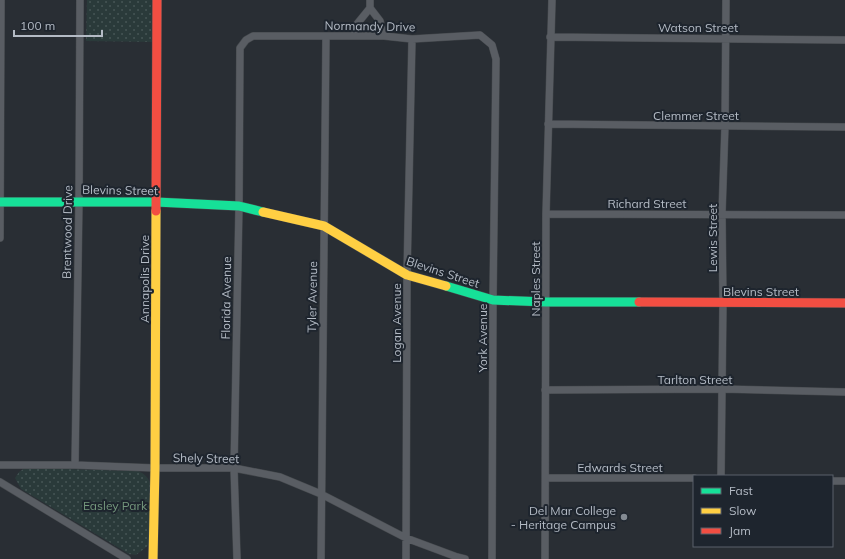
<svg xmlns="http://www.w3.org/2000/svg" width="845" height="559" font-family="Mulish,sans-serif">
  <defs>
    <pattern id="park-dots" width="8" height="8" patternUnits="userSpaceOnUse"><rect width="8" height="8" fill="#2a3a3a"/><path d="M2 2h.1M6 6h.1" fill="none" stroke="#465555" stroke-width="1.8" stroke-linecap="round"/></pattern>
  </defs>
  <rect width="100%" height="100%" fill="#292e34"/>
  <path fill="url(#park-dots)" d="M87,0h67l-1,42 -67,-1z
    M25,468l113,3c7,3 10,6 13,14l-2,60 -13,10 -7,-1 -108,-65 -6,-11 4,-6z"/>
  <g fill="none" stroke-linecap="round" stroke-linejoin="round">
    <defs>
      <path id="street" d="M370,0v8l10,13 4,15
        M354,36l3,-12 13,-16
        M550,37l295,3
        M548,124l297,3
        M546,214l299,1
        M0,238l1,-238
        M545,390l177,-1 123,3
        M0,465h75l80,3h79l46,9 41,17 85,44 51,19 8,2
        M75,465l4,-264 1,-201
        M721,476l2,-174 -1,-89 3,-87 1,-126
        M546,478h148
        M832,481h13
        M0,482l127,77
        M237,559l-3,-91 5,-262 1,-158 6,-8 7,-4h131l28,3 68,-4 12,10 4,14 -3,241 -1,259
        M321,559l5,-523
        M406,559l1,-284 5,-236
        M545,559l1,-345 6,-214"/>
      <path id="fast" d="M0,202h156l83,4 24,6
        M446,286l47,14 53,2h93"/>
      <path id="slow" d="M263,212l61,14 83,49 39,11
        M153,559l2,-91 1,-257"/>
      <path id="jam" d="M156,211l1,-211
        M639,302l206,1"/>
    </defs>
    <use href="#street" stroke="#45494d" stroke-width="8"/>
    <use href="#fast" stroke="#45494d" stroke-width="10"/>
    <use href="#slow" stroke="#45494d" stroke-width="10"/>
    <use href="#jam" stroke="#45494d" stroke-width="10"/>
    <use href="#street" stroke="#595d63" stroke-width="7"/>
    <use href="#fast" stroke="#16e098" stroke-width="9"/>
    <use href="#slow" stroke="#ffcf43" stroke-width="9"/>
    <use href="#jam" stroke="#f24e42" stroke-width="9"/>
  </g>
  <circle fill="#838a92" stroke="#1e252e" stroke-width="1.5" cx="624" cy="517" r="4"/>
  <g text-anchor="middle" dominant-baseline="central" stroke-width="4" stroke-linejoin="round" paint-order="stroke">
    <g font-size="12" fill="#b4bbc5" stroke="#1e252e">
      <text transform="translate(370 26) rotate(1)">Normandy Drive</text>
      <text x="698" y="27">Watson Street</text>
      <text x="696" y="115">Clemmer Street</text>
      <text transform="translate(120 190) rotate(1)">Blevins Street</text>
      <text x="647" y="203">Richard Street</text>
      <text transform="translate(67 232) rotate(-89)">Brentwood Drive</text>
      <text transform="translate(712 238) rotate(-90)">Lewis Street</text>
      <text transform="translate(443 272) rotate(18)">Blevins Street</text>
      <text transform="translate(144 279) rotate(-90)">Annapolis Drive</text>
      <text transform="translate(535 279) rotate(-90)">Naples Street</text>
      <text x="761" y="291">Blevins Street</text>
      <text transform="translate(312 297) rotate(-89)">Tyler Avenue</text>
      <text transform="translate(226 298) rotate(-89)">Florida Avenue</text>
      <text transform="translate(396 323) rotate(-90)">Logan Avenue</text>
      <text transform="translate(482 338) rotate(-90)">York Avenue</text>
      <text x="695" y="379">Tarlton Street</text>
      <text transform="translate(206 458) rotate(1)">Shely Street</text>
      <text x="620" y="467">Edwards Street</text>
    </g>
    <g font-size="12" fill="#75987d" stroke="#1e252e">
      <text x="115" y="505">Easley Park</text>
    </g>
    <g font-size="12" fill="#b4bbc5" stroke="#1e252e" text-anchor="end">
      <text x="616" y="510">Del Mar College<tspan x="616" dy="14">- Heritage Campus</tspan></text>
    </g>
  </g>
  <rect x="693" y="475" width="140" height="72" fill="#1e252e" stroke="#5a616a"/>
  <rect x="701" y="488" width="20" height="6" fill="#16e098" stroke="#5a616a"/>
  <text x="729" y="495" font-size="12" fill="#b4bbc5">Fast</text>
  <rect x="701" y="508" width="20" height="6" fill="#ffcf43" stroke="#5a616a"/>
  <text x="729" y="515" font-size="12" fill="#b4bbc5">Slow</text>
  <rect x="701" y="528" width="20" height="6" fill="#f24e42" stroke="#5a616a"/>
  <text x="729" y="535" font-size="12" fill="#b4bbc5">Jam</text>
  <path d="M14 30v6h88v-6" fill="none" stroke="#b4bbc5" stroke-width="2"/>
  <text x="20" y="30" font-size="12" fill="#b4bbc5" stroke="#1e252e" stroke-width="3" paint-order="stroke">100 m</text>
</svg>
